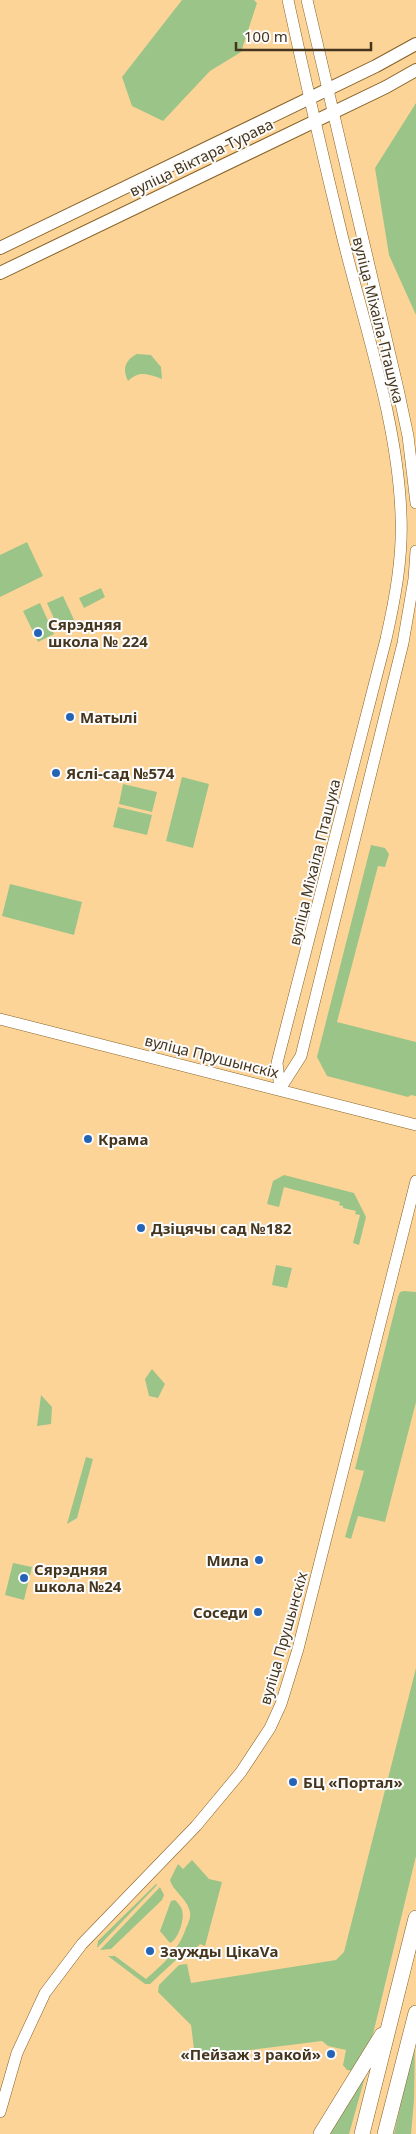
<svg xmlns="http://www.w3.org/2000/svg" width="416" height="2134" font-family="'Noto Sans',sans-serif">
  <rect width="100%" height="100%" fill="#fdd498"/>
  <path fill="#9bc489" d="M182,0h72l3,3 -16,49 -31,19 -47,50 -31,-15 -10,-29z
    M416,103v212l-27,-60 -14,-87z
    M137,354l14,1 10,12 1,12c-14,-5 -22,-9 -34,2 -6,-12 -3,-21 9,-27z
    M27,542l16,34 -43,21v-42z
    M101,588l4,9 -21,11 -5,-10z
    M63,596l13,28 -16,8 -13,-29z
    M40,603l14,31 -16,8 -15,-31z
    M182,777l27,7 -16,64 -27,-7z
    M123,784l34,8 -5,20 -33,-8z
    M118,807l34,8 -5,20 -34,-8z
    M371,845l14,3 4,6 -4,13 -7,-1 -41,156 79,20v54l-5,-1 -3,2 -81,-21 -10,-19z
    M10,884l72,18 -8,33 -72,-19z
    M284,1175l70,18 12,24 -7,28 -6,-2 7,-28 -5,-1 1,-3 -13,-3v-2l-4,-1 1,-3 -56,-15 -5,20 -12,-3 6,-23z
    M276,1265l16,3 -5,20 -15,-3z
    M404,1291l12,1v110l-31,120 -27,-6 -7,23 -6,-2 19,-66 -9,-2 43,-172 2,-5z
    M152,1369l13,15 -7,14 -9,-2 -4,-17z
    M41,1395l11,12 -1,17 -14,2z
    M86,1457l7,2 -16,59 -10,6z
    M13,1563l19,4 -8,33 -19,-5z
    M416,1668v188l-42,174 -3,10 -18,31 -6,-1 -4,-5 3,-15 -18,-4 -6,-5 -127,16 -4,-32 -33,-33 1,-7 20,-20 8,-1 4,19 145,-23 8,-8z
    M192,1860l17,19 13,3 -17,64 -5,-2 -13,14 -10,1 -27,25h-5l-37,-28h7l31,23c18,-16 32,-28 40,-51 3,-6 6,-13 3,-19 -3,-11 -16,-18 -19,-29l8,-16 5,5z
    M156,1884l1,1 -60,63 1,-7z
    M160,1887l4,8 -2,5 -51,49 -11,1z
    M175,1900c3,3 6,6 7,10 3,9 -4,30 -12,33l-10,-12 11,-30z
    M415,2040l-1,60 -3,34h-17z
    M365,2077l-16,57h-21z"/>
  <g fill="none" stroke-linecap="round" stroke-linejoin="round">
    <defs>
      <path id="tertiary" d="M307,0l91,389 10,47 8,67
        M0,1019l416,106
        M280,1089l-3,-26 3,-12 106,-412c9,-40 17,-82 15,-124 -3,-92 -37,-190 -59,-280 -19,-78 -37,-156 -54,-235
        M280,1089l21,-33 102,-413 11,-64 2,-28
        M0,2112l17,-59 28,-60 37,-49 114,-118 45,-54 29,-44 11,-24 17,-55 118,-468"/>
      <path id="secondary" d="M0,248l376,-182 40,-22
        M0,273l386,-186 30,-17"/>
      <path id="trunk" d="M321,2134l61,-99
        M362,2134l54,-216
        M385,2134l31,-121"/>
    </defs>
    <use href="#tertiary" stroke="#866126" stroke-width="12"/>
    <use href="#secondary" stroke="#866126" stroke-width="14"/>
    <use href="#trunk" stroke="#866126" stroke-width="16"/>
    <use href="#tertiary" stroke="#fff" stroke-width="11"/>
    <use href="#secondary" stroke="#fff" stroke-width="12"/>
    <use href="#trunk" stroke="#fff" stroke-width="15"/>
  </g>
  <g fill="#2463b5" stroke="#fcfcfc" stroke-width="2">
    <circle cx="38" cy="633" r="5"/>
    <circle cx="70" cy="717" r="5"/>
    <circle cx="56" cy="773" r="5"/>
    <circle cx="88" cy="1139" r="5"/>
    <circle cx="141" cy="1228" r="5"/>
    <circle cx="259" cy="1560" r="5"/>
    <circle cx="24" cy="1578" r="5"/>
    <circle cx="258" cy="1612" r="5"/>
    <circle cx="293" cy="1782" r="5"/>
    <circle cx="150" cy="1951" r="5"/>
    <circle cx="331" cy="2054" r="5"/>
  </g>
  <g text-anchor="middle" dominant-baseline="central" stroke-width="4" stroke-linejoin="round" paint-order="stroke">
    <g font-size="15" fill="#45351d" stroke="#fcfcfc">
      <text transform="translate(201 157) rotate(-26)">вуліца Віктара Турава</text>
      <text transform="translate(379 320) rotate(76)">вуліца Міхаіла Пташука</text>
      <text transform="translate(314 862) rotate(-76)">вуліца Міхаіла Пташука</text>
      <text transform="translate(212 1056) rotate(14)">вуліца Прушынскіх</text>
      <text transform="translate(283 1638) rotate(-74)">вуліца Прушынскіх</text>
    </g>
    <g font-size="15" font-weight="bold" fill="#45351d" stroke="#fcfcfc" text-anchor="start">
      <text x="48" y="624">Сярэдняя<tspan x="48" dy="17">школа № 224</tspan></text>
      <text x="80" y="717">Матылі</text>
      <text x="66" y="773">Яслі-сад №574</text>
      <text x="98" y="1139">Крама</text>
      <text x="151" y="1228">Дзіцячы сад №182</text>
      <text x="249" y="1560" text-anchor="end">Мила</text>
      <text x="34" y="1569">Сярэдняя<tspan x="34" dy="17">школа №24</tspan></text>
      <text x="248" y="1612" text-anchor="end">Соседи</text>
      <text x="303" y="1782">БЦ «Портал»</text>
      <text x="160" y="1951">Заужды ЦікаVа</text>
      <text x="321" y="2054" text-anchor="end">«Пейзаж з ракой»</text>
    </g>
  </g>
  <path d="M236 42v8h135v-8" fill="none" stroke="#45351d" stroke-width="2.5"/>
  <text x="244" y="42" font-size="15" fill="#45351d" stroke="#fcfcfc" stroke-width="4" paint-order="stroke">100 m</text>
</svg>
